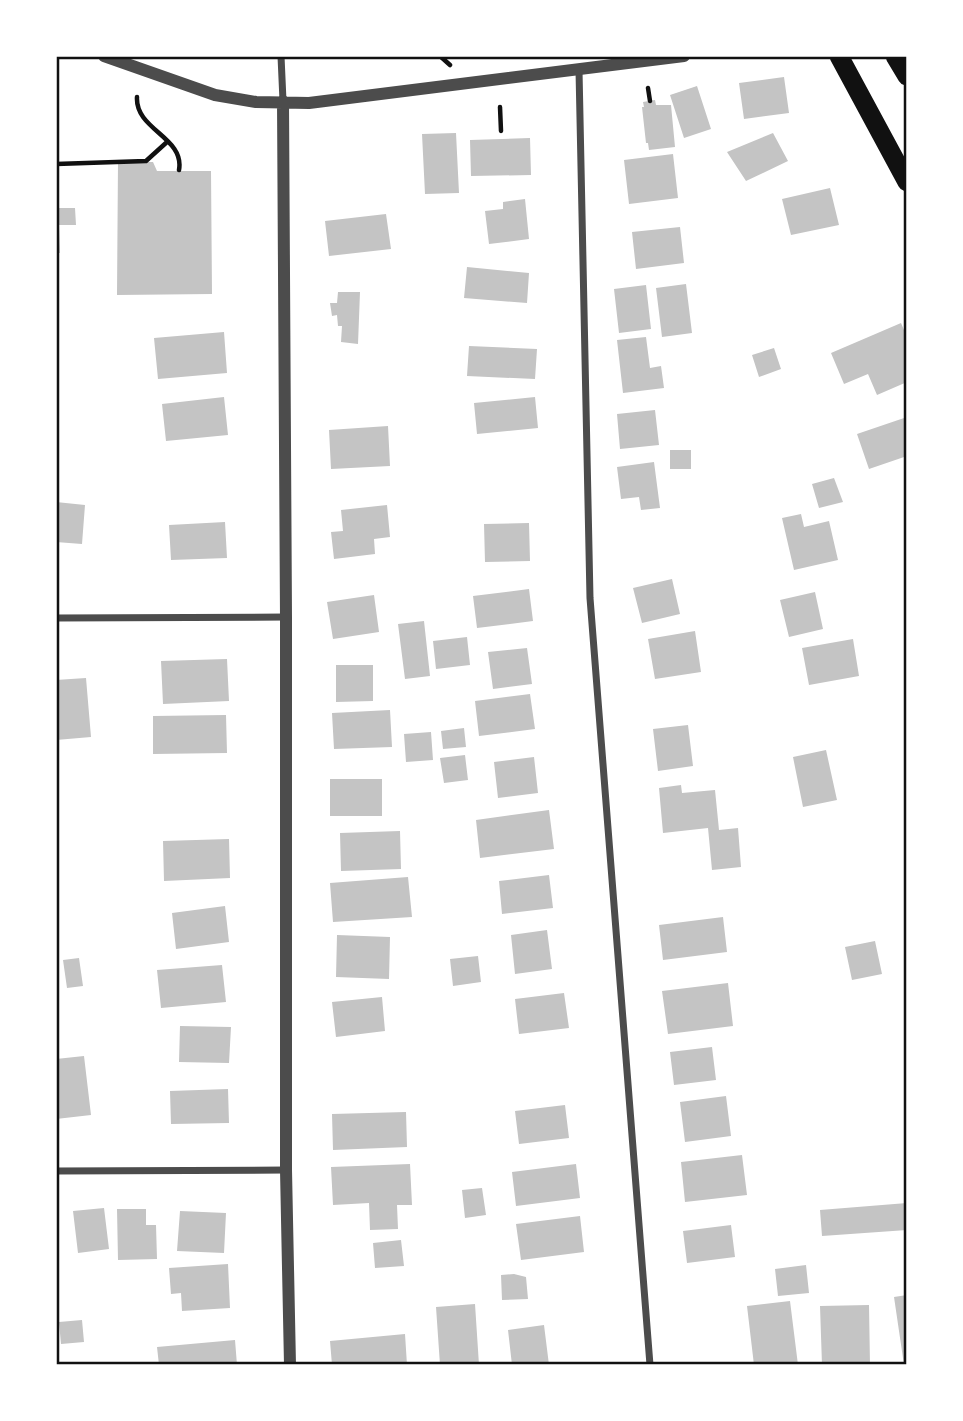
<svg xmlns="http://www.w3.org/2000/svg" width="963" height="1421" font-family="'Public Sans',sans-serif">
  <rect width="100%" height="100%" fill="#fff"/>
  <path fill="#c4c4c4" d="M784,77l5,36 -45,6 -5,-36z
    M697,86l14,43 -27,9 -14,-43z
    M655,100l1,5h15l4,42 -26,3 -1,-7h-2l-4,-36h2l-1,-5z
    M456,133l3,60 -34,1 -3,-60z
    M773,133l15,28 -42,20 -19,-29z
    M530,138l1,37 -60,1 -1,-36z
    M673,154l5,44 -49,6 -5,-44z
    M118,162h35l4,9h54l1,123 -95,1z
    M830,188l9,37 -48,10 -9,-36z
    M525,199l4,40 -40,5 -4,-33 18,-2v-7z
    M56,208h19l1,17h-17l1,28h-4z
    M386,214l5,35 -62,7 -4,-35z
    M680,227l4,36 -48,6 -4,-37z
    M467,267l62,6 -2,30 -63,-5z
    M56,281h3v34h-3z
    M686,284l6,49 -30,4 -6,-49z
    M646,285l5,44 -32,4 -5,-44z
    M338,292h22l-2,52 -17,-2 1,-16h-4l-1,-11 -5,1 -2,-13h7z
    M901,323l6,14v45l-30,13 -9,-21 -24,10 -13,-31z
    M224,332l3,41 -69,6 -4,-41z
    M646,337l4,31 11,-2 3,22 -41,5 -6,-53z
    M469,346l68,3 -2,30 -68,-3z
    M774,348l7,21 -22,8 -7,-22z
    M224,397l4,38 -62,6 -4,-37z
    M535,397l3,31 -61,6 -3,-31z
    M655,410l4,35 -39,4 -3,-35z
    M907,417v39l-38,13 -12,-35z
    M388,426l2,40 -59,3 -2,-39z
    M670,450h21v19h-21z
    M654,462l6,46 -19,2 -2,-13 -18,2 -4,-32z
    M834,478l9,24 -24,6 -7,-24z
    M56,502l29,3 -3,39 -26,-2z
    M387,505l3,32 -16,2 1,15 -41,5 -3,-27 12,-1 -2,-21z
    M801,514l3,13 25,-6 9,39 -44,10 -12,-52z
    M225,522l2,36 -56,2 -2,-35z
    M529,523l1,38 -45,1 -1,-38z
    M672,579l8,35 -38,9 -9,-35z
    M529,589l4,32 -56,7 -4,-32z
    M815,592l8,37 -34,8 -9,-37z
    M374,595l5,37 -46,7 -6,-37z
    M424,621l6,55 -25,3 -7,-55z
    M695,631l6,41 -46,7 -7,-40z
    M467,637l3,28 -34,4 -3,-28z
    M853,639l6,37 -50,9 -7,-37z
    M527,648l5,36 -39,5 -5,-37z
    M227,659l2,42 -66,3 -2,-43z
    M336,665h37v36l-37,1z
    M86,678l5,59 -35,3v-60z
    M530,694l5,35 -56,7 -4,-35z
    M390,710l2,37 -58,2 -2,-36z
    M226,715l1,38 -74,1v-38z
    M688,725l5,41 -35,5 -5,-42z
    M464,728l2,19 -23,2 -2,-18z
    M431,732l2,28 -27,2 -2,-28z
    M826,750l11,50 -34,7 -10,-50z
    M465,755l3,25 -24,3 -4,-25z
    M534,757l4,36 -40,5 -4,-36z
    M330,779h52v37h-52z
    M681,785l1,8 33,-3 4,40 19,-2 3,39 -29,3 -4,-42 -45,5 -4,-45z
    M549,810l5,39 -74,9 -4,-38z
    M400,831l1,38 -60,2 -1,-38z
    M229,839l1,39 -66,3 -1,-40z
    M549,875l4,33 -51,6 -3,-33z
    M408,877l4,40 -79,5 -3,-39z
    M225,906l4,36 -53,7 -4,-36z
    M723,917l4,35 -64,8 -4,-35z
    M547,930l5,39 -37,5 -4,-39z
    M337,935l53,2 -1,42 -53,-2z
    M875,941l7,33 -30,6 -7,-33z
    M478,956l3,26 -28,4 -3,-27z
    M79,958l4,28 -16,2 -4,-28z
    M222,965l4,37 -65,6 -4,-38z
    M728,983l5,43 -65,8 -6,-43z
    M564,993l5,35 -50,6 -4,-35z
    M382,997l3,34 -49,6 -4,-35z
    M180,1026l51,1 -2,36 -50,-1z
    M712,1047l4,33 -42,5 -4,-33z
    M84,1056l7,59 -35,4v-60z
    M228,1089l1,34 -58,1 -1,-33z
    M726,1096l5,40 -46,6 -5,-40z
    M565,1105l4,33 -50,6 -4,-33z
    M406,1112l1,35 -74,3 -1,-36z
    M742,1155l5,40 -62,7 -4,-40z
    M410,1164l2,41h-15l1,24 -28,1 -1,-27 -36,2 -2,-38z
    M576,1164l4,34 -64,8 -4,-34z
    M482,1188l4,27 -21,3 -3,-28z
    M907,1203v27l-85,6 -2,-26z
    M104,1208l5,41 -31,4 -5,-42z
    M117,1209h29v16h10l1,34 -39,1z
    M180,1211l46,2 -2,40 -47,-2z
    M580,1216l4,36 -63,8 -5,-36z
    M731,1225l4,32 -48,6 -4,-32z
    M401,1240l3,26 -29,2 -2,-25z
    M228,1264l2,44 -48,3 -1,-18 -10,1 -2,-26z
    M806,1265l3,28 -31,3 -3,-27z
    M514,1274l12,3 2,22 -26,1 -1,-25z
    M907,1295v70h-3l-10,-68z
    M790,1301l8,64h-44l-7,-59z
    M475,1304l4,61h-39l-4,-58z
    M869,1305l1,60h-48l-2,-59z
    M82,1320l2,22 -23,2 -2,-22z
    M544,1325l5,40h-37l-4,-35z
    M405,1334l2,31h-75l-2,-24z
    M235,1340l2,25h-78l-2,-18z"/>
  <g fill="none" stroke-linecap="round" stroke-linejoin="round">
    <path stroke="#111" stroke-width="4.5" d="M440,56l10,9
      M648,88l2,13
      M137,97c-2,33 48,40 42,73
      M500,107l1,24
      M56,164l90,-3 21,-19"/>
    <path stroke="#4c4c4c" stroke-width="7" d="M281,56l2,45
      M579,70l11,528 60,767
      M56,618l230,-1
      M56,1171l230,-1"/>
    <path stroke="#4c4c4c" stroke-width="12" d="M104,56l111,39 41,7 53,1 375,-47
      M283,101l3,516v553l4,195"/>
    <path stroke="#111" stroke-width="19" d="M839,56l68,126
      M895,56l12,20"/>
  </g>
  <rect width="963" height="1421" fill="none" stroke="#ffffff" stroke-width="116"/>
  <rect x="58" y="58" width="847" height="1305" fill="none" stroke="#111" stroke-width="2.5"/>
</svg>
